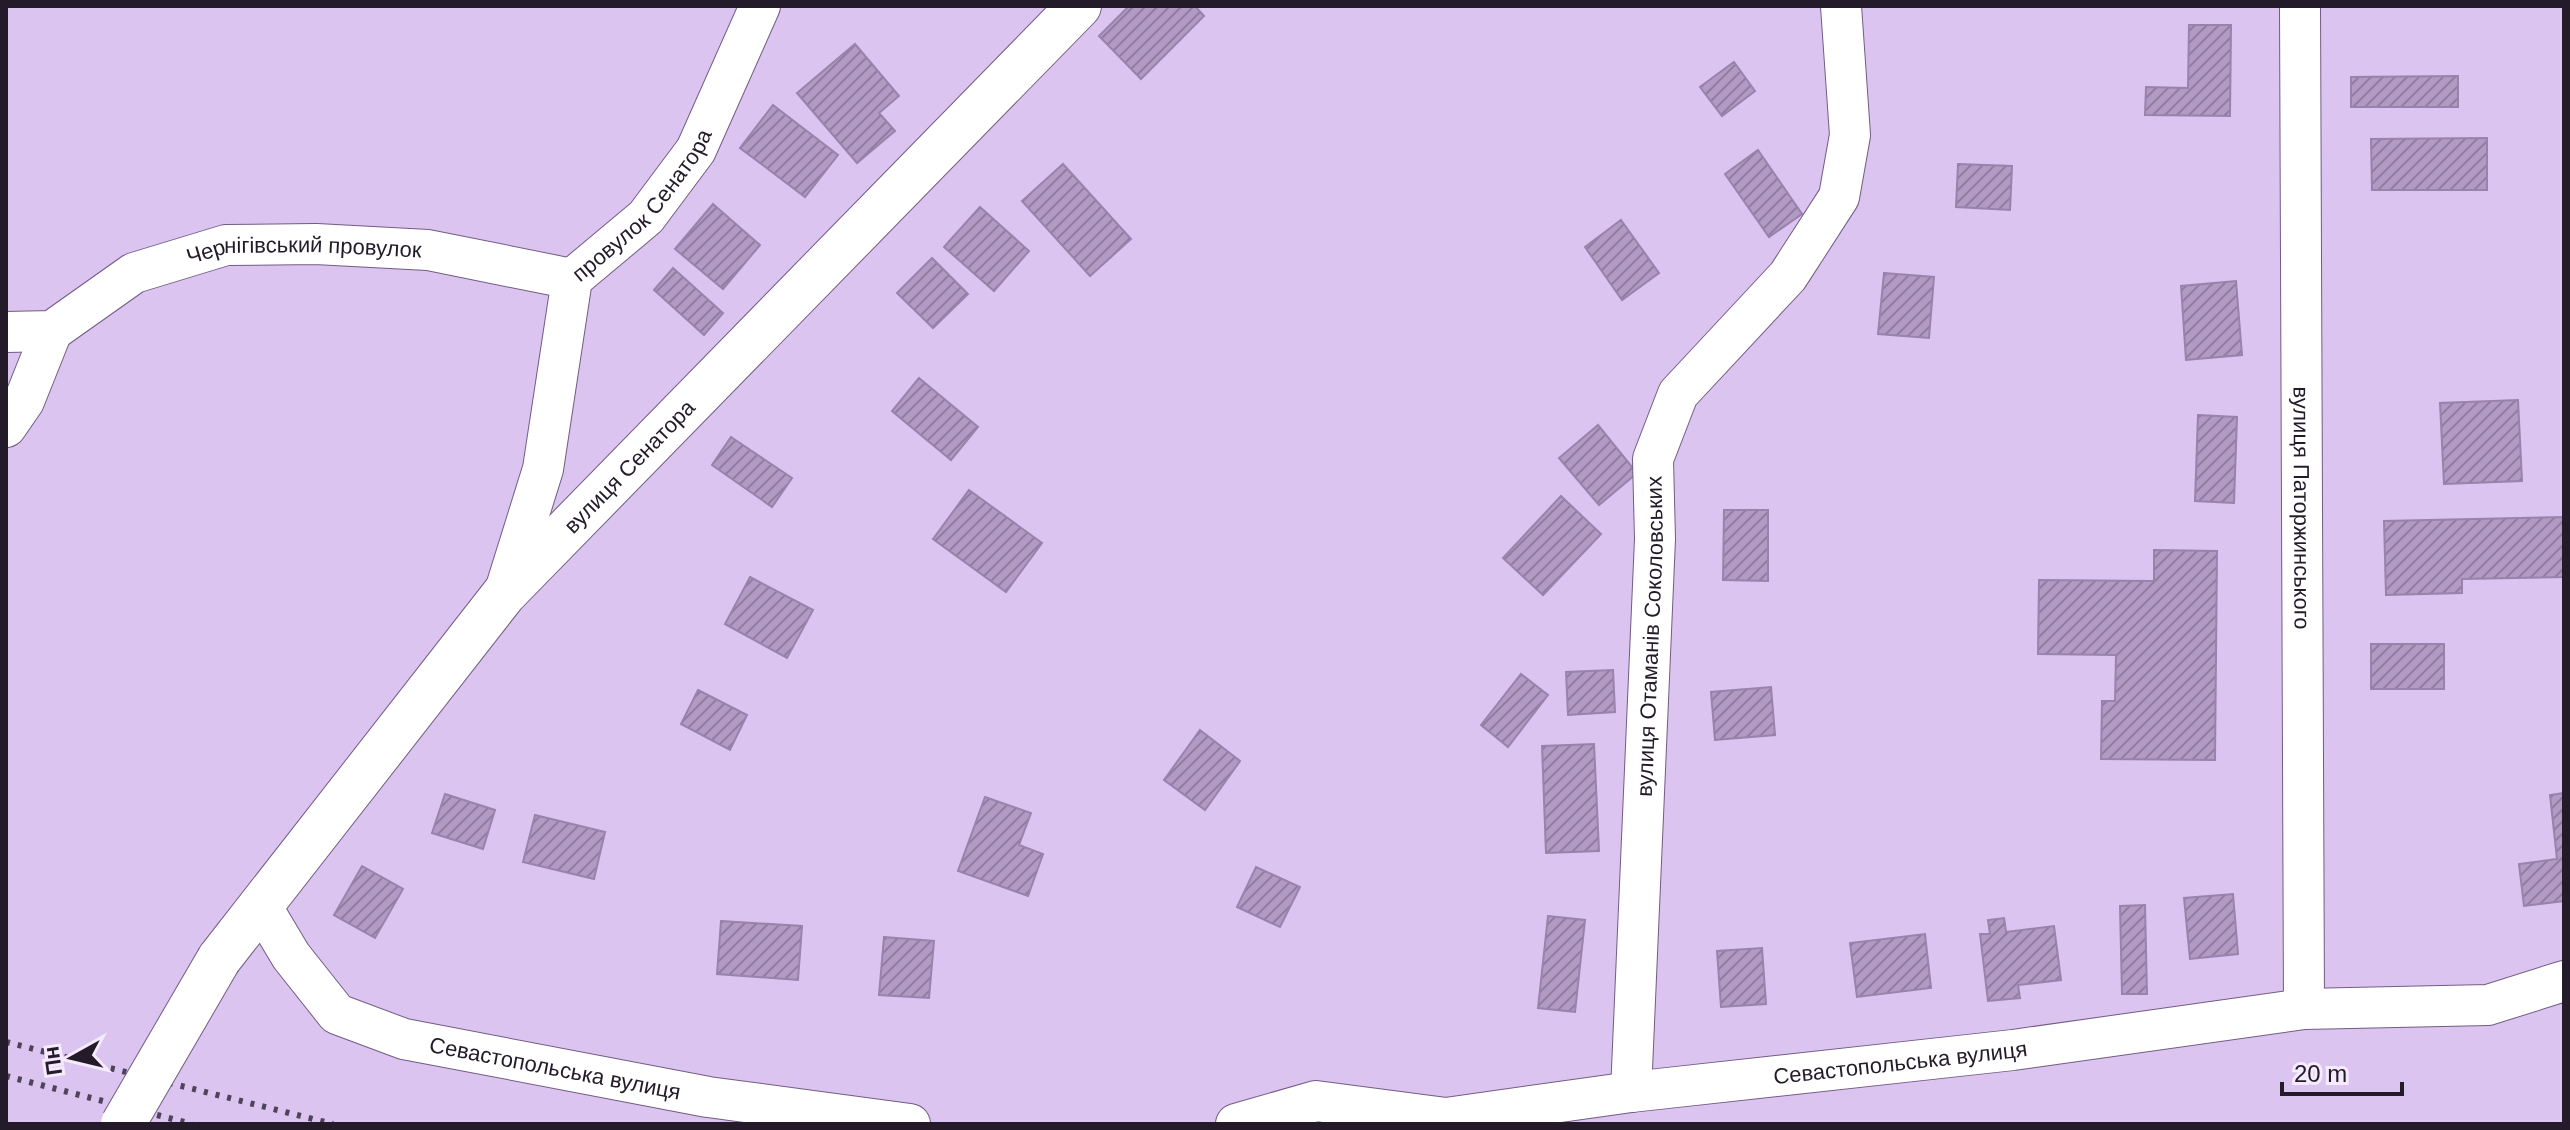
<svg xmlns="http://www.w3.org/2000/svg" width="2570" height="1130" font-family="Helvetica,sans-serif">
  <defs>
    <pattern id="building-hatch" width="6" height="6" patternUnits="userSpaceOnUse" patternTransform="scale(2)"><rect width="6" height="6" fill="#b29ac5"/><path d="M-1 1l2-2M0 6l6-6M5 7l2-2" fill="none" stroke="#907da0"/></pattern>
  </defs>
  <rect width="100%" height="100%" fill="#dcc4f0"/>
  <path fill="url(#building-hatch)" stroke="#9982ac" stroke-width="2" d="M1129,6h66l9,10 -63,63 -42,-43z
    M2189,25h42l-1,91 -85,-1 1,-28 42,1z
    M855,44l44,52 -20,17 16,18 -38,32 -60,-70z
    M1734,62l21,29 -33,25 -22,-29z
    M2458,76v31h-107v-30z
    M773,105l65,50 -33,42 -65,-49z
    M2487,138v52h-115l-1,-51z
    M1758,150l44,64 -33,23 -44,-63z
    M1063,164l68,75 -41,37 -68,-75z
    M1958,164l54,2 -2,44 -54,-3z
    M713,204l47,41 -37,44 -48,-40z
    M980,207l49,44 -35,40 -50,-44z
    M1621,220l38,53 -37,27 -37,-53z
    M932,258l36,36 -35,34 -36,-35z
    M673,268l50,45 -19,22 -50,-45z
    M1884,273l50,4 -5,61 -51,-4z
    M2236,281l6,74 -56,5 -5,-74z
    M919,378l59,49 -27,33 -59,-49z
    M2518,400l4,81 -78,3 -4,-81z
    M2198,415l39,2 -3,86 -39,-2z
    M1598,425l39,48 -38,32 -40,-47z
    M731,437l61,41 -20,29 -60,-42z
    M969,490l73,53 -36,49 -73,-53z
    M1561,496l40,38 -58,61 -40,-37z
    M1724,510h44v71l-45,-1z
    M2564,517v60l-102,2v14l-76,2 -2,-74z
    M2154,550l63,1 -2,209 -114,-1 1,-58h13l1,-46 -78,-1 1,-74 115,1z
    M750,577l63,33 -26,48 -62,-34z
    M2371,644h73v45h-73z
    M1613,670l2,42 -47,3 -2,-43z
    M1521,674l27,21 -40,52 -27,-22z
    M1771,687l4,48 -60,5 -4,-48z
    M698,690l49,25 -17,35 -49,-26z
    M1200,730l40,31 -35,49 -41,-30z
    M1594,744l5,107 -53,2 -4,-107z
    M2564,793v108l-40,5 -5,-42 38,-5 -7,-64z
    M445,794l50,16 -12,39 -51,-16z
    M985,797l46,16 -12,32 24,9 -15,42 -70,-25z
    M535,815l70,17 -11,47 -71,-17z
    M362,866l41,23 -28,49 -41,-23z
    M1256,867l44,20 -20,40 -43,-20z
    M2233,894l5,60 -48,5 -6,-61z
    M2145,905l2,89h-25l-2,-88z
    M1548,916l37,4 -10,92 -37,-4z
    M2004,918l2,14 48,-6 7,54 -43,5 2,13 -32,3 -8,-67h10l-2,-14z
    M721,921l81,5 -4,54 -81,-6z
    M1925,934l6,54 -74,9 -7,-54z
    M884,937l50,4 -5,57 -50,-3z
    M1762,948l4,56 -45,3 -4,-56z"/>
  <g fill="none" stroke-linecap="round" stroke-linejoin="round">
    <defs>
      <g id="street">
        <path id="s1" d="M2300,6l4,1003"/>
        <path id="s2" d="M6,332l46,-1 82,-58 92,-28 90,-1 112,6 144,29"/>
        <path d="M6,427l18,-26 28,-70"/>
        <path id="s3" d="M504,594l39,-125 29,-190 74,-62 50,-67 64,-144"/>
        <path id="s4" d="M260,904l31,52 46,58 67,25 304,58 202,27"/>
        <path id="s5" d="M1631,1092l24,-553 -2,-80 25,-65 110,-118 51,-79 11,-62 -9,-129"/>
        <path id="s6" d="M1236,1124l80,-23 130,17 185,-26 382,-42 291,-41 184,-4 76,-24"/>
      </g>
      <g id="secondary">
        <path id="s7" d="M219,959l285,-365 575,-588"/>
      </g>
    </defs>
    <use href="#street" stroke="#725c83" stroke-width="42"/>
    <use href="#secondary" stroke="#725c83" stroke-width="46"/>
    <use href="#street" stroke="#fff" stroke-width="40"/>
    <use href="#secondary" stroke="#fff" stroke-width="44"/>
    <path stroke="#4f4359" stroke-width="6" stroke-dasharray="4 8" stroke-linecap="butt" d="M6,1042l327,82
      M6,1076l186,48"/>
    <defs>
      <path id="secondary-bridge" d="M123,1124l96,-165"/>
    </defs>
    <use href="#secondary-bridge" stroke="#725c83" stroke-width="46" stroke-linecap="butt"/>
    <use href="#secondary-bridge" stroke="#fff" stroke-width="44"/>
  </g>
  <g text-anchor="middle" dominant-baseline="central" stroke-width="6" stroke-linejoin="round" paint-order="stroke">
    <g font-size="22" fill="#231a2a" stroke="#f5ebfd">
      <text stroke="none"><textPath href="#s3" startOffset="426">провулок Сенатора</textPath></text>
      <text stroke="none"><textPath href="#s2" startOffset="320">Чернігівський провулок</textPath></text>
      <text stroke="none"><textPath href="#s7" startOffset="642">вулиця Сенатора</textPath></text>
      <text stroke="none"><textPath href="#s1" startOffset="502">вулиця Паторжинського</textPath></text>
      <text stroke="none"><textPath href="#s5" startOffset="456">вулиця Отаманів Соколовських</textPath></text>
      <text stroke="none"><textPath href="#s6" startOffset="672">Севастопольська вулиця</textPath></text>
      <text stroke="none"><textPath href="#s4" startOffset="360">Севастопольська вулиця</textPath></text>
    </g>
  </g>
  <rect width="2570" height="1130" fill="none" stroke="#231a2a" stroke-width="16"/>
  <g transform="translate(72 1058) rotate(262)" stroke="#f5ebfd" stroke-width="6" paint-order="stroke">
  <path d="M0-6L14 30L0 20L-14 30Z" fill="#231a2a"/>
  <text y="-12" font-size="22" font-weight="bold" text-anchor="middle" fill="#231a2a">Пн</text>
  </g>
  <path d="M2282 1082v12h120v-12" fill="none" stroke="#231a2a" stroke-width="4"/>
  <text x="2294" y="1082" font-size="24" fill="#231a2a" stroke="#f5ebfd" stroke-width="6" paint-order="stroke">20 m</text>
</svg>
